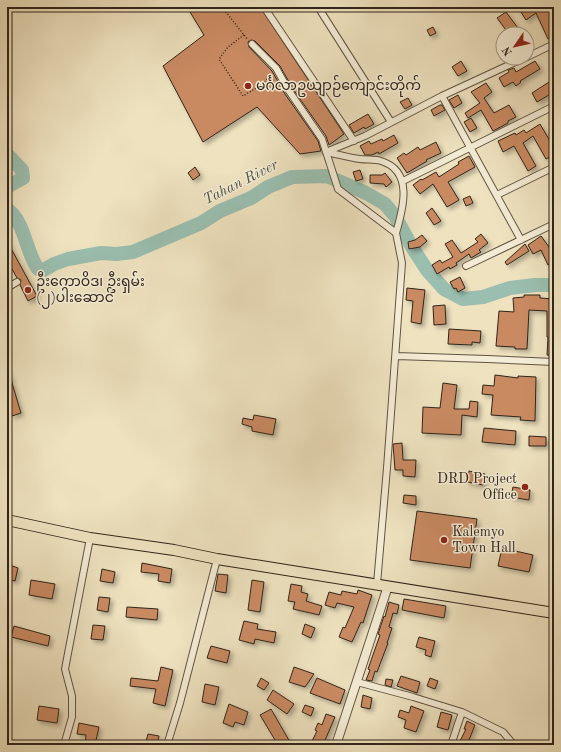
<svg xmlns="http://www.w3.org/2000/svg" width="561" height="752" font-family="'Old Standard TT','Noto Sans Myanmar',serif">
  <defs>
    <filter id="shadow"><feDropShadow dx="3" dy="3" stdDeviation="2" flood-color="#0004"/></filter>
  </defs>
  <rect width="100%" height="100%" fill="#eee2bf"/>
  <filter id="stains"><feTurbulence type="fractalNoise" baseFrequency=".005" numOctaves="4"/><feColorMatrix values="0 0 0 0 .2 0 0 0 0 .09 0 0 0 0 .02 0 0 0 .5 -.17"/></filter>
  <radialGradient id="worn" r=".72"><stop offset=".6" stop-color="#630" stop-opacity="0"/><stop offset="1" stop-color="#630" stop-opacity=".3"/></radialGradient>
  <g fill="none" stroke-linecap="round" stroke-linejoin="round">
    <path stroke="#9abeaf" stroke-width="14" d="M7,154l15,16 1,8 -16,9
      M7,209c19,14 18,42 31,60l6,1 10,-6 14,-5 33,-6 15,1 17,-2 68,-29 19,-12 31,-13 17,-11 24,-10 35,-1 39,17 19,11 10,12 17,31 15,23 17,19 19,10 20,-2 27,-9 25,-3h19"/>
  </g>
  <path fill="#c98a62" stroke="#30251a" filter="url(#shadow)" d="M187,7h73l84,127 -15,11 -3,-9 -33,-47 -13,-23 -25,-25 -4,-1 -3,2 1,5 23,24 13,23 33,47 3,10 -21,3 -43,-47 -54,35 -40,-76 41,-31z
    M523,7h31v29l-6,3 -12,-26 -10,7 -7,-11z
    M506,12l12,16 4,6h-13l-12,-16z
    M433,27l3,6 -6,3 -3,-6z
    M461,61l6,10 -9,5 -6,-9z
    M535,61l5,8 -20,12 1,1 -5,4 -3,-4 -9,5 -5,-9 10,-6 -1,-2 6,-2 2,4z
    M549,82l2,3 3,-2v9l-17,10 -5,-9z
    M486,83l6,9 -8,6 10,15 15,-8 7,12 -8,4v2l-15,8 -12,-21 -13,8 -3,-5 15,-10 -9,-11z
    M458,95l4,8 -8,5 -5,-8z
    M408,98l4,7 -7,4 -5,-7z
    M440,105h2l3,5 -11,6 -3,-6z
    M368,114l6,10 -9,5 -1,-2 -10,6 -5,-8z
    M471,118l6,10 -7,4 -6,-10z
    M540,124l10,17 1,1 3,-1v14l-8,4 -13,-23 -10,7 13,23 -8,5 -14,-25 -11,6 -5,-11 17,-8 1,2 8,-5 2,3z
    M394,135l4,8 -19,11 -1,-2 -6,3h-7l-5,-9 9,-5 2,3 11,-5 1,2z
    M436,142l5,11 -15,7 1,1 -20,12 -10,-15 7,-5 2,2 12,-8 2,3z
    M469,156l6,11 -27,15 11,18 -12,7 -14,-23 -13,10 -7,-9 8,-6 1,1 14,-8 3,5 20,-13 -1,-2z
    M195,167l5,8 -7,5 -5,-7z
    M360,170l3,9 -7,2 -3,-9z
    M385,173l7,9 -6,5 -2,-3 -14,-1v-8h12z
    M470,196l3,7 -7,3 -3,-7z
    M432,208l9,13 -7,4 -8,-12z
    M481,234l7,9 -9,7 2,2 -10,6 -2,-4 -13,9 1,2 -7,4 -1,-2 -12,7 -5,-9 8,-5 2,3 11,-6 -8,-13 7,-4 9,13 17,-11 -3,-3z
    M422,235l5,6 -7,6 -11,2 -1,-7 7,-2z
    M541,236l8,11 5,12v3l-6,3 -7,-15 -8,4 -5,-9z
    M7,241l30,55 -9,5 -8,-16 1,-5 -4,-2 -10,-18z
    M525,244l4,7 -22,14 -2,-3z
    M460,277l5,11 -7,4 -2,-4 -2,1 -4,-7z
    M407,288l18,2 -4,34 -10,-2 2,-21 -7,-1z
    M524,295h16v3l14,1v57l-7,-1 1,-18h-1v-26l-18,-1 -2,39h-12v-2l-19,-1 3,-35 15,1 -1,-14 11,-1z
    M445,305l1,19 -12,1 -1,-19z
    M449,329l32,2 -1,12 -8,-1v3l-24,-1z
    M7,373h2l12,40 -9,3 -4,-14h-1z
    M495,375l23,3v-2l18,1 -1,44 -15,-1 1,-3 -30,-2 2,-20 -11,-1 1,-9 11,1z
    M443,383l14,2 -3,24h15l1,-8 8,1 -1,15 -15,-2 -1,20 -39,-2 1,-26 17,1z
    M254,415l22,4 -3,16 -21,-4v-4l-10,-3 1,-6 10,2z
    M484,428l32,3 -1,14 -33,-3z
    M529,436l17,1v9h-17z
    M402,443l1,17h13l-1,17 -12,-1v-6h-8l-2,-26z
    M469,471l16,3 -2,11 -16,-3z
    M513,487l17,3 -1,10 -18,-3z
    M404,495l12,1v9l-13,-2z
    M417,511l60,8 -7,49 -60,-8z
    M502,548l31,7 -4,17 -31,-6z
    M142,563l30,6 -2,14 -12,-2 1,-7 -18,-2z
    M7,564l11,4 -3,13 -8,-2z
    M102,569l13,3 -2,11 -13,-2z
    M218,574l10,1 -2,18 -11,-2z
    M31,580l24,4 -3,15 -23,-4z
    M252,580l12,2 -4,30 -12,-2z
    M291,584l11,2 -1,6 7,2 -2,7 16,5 -3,9 -26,-6 2,-7 -7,-1z
    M358,590l14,5 -9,28 -2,-1 -9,20 -13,-5 4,-10 2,1 9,-21 -17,-4 -2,5 -10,-3 4,-13 12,3 1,-4 15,3z
    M99,597l11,1 -2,14 -11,-2z
    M404,599l42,7 -2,12 -42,-8z
    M389,602l10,3 -2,9 -4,-1 -4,14 3,1 -5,15h1l-11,29 -2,-1 -3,10 -6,-1 4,-10 -2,-1 12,-34 -2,-1 6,-18 1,1z
    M127,607l31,2 -1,11 -31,-3z
    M244,621l14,3 -1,5 19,3 -2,11 -19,-4 -1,5 -15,-4z
    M305,624l10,4 -4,10 -9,-4z
    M93,625l12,1 -2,14 -12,-1z
    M14,626l36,10 -2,10 -37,-9z
    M419,637l16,4 -4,16 -6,-2 1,-5 -10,-3z
    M211,646l19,5 -3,12 -20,-5z
    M161,667l12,3 -8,36 -12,-3 3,-14 -26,-3 1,-8 27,3z
    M294,667l20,7 -9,13 -16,-5z
    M401,676l19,6 -3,11 -20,-7z
    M261,678l8,5 -5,7 -7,-4z
    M317,678l28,12 -5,14 -30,-11z
    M430,678l8,3 -3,8 -8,-3z
    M386,679l7,1 -2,7 -6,-2z
    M205,684l14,3 -4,18 -13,-3z
    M273,690l21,14 -7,10 -20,-14z
    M363,695l9,3 -2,11 -9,-2z
    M229,704l19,8 -4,13 -9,-3 -2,5 -10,-4z
    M305,705l9,3 -3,8 -9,-4z
    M39,706l20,3 -2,14 -20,-3z
    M411,706l13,5 -8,21 -12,-4 2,-8 -8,-3 2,-7 9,3z
    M271,709l19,33 -4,3h-8l-18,-30z
    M441,712l11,3 -4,15 -11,-3z
    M326,714l9,3 -12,28h-13l7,-14 -2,-1 3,-7 4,2z
    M467,721l8,4 -8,20h-9l8,-16h-2z
    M79,723l20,4 -4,18h-10l1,-10 -9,-1z
    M148,734l11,2 -2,9h-12z"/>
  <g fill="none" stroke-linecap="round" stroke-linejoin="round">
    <defs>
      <path id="minor" d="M264,7l90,134
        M318,7l73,115
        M252,44l24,24 13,23 33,48 16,50 58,44 6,30 -15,205 -10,116
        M527,57l27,-13
        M442,96l79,144
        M326,152l39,-16 77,-40 82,-38
        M326,152c11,2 23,6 34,7 6,1 15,0 21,2 33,10 22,48 15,72
        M403,181l151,-75
        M497,195l57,-28
        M466,266l88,-42
        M7,288l10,-6
        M396,356l91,3 67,3
        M357,682l56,15 49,15 41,20 11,13
        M64,745l8,-28v-21l-7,-27 25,-131
        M167,745l13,-42 37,-144
        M451,745l11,-33"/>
      <path id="tertiary" d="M336,745l52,-159"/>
      <path id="trunk" d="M7,520l83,18 84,12 43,9 337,54"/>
    </defs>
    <use href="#minor" stroke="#605443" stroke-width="8"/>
    <use href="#tertiary" stroke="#605443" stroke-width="10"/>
    <use href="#trunk" stroke="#30251a" stroke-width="12"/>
    <path stroke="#30251a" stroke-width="1.5" stroke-dasharray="1 2" stroke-linecap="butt" d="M222,7l26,33
      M244,35l-16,12 -9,12 24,37 20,-12 8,-10"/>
    <use href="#minor" stroke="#f4ecd5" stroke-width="6"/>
    <use href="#tertiary" stroke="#f4ecd5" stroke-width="8"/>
    <use href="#trunk" stroke="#eee2bf" stroke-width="10"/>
  </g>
  <g fill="#8f2418" stroke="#f4ecd5" stroke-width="1.5">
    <circle cx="248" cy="86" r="4"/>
    <circle cx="28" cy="290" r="4"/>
    <circle cx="525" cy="487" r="4"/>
    <circle cx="444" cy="540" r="4"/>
  </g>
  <g text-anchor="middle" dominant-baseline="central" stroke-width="3" stroke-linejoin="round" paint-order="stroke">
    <g font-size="14" fill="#30251a" stroke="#f4ecd5" text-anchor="start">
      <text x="256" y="86">မင်္ဂလာဥယျာဉ်ကျောင်းတိုက်</text>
      <text x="36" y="282">ဦးကောဝိဒ၊ ဦးရှမ်း<tspan x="36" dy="16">(၂)ပါးဆောင်</tspan></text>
      <text x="517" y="479" text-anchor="end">DRD Project<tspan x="517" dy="16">Office</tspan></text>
      <text x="452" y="532">Kalemyo<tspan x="452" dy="16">Town Hall</tspan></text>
    </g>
    <g font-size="15" font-style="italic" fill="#505347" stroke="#f4ecd5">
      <text transform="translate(241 183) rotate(-27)">Tahan River</text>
    </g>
  </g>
  <rect width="561" height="752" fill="none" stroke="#eee2bf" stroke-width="24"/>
  <rect x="8" y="8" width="545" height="736" fill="none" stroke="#30251a" stroke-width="2"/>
  <rect x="12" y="12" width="537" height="728" fill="none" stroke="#30251a"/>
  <g transform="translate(515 46) rotate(236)"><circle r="19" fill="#f4ecd5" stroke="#a69c8a"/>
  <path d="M0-3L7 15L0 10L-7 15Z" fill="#8f2418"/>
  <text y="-6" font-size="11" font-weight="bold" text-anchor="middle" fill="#30251a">N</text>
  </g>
  <rect width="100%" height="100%" filter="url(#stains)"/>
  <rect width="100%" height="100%" fill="url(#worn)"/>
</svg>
